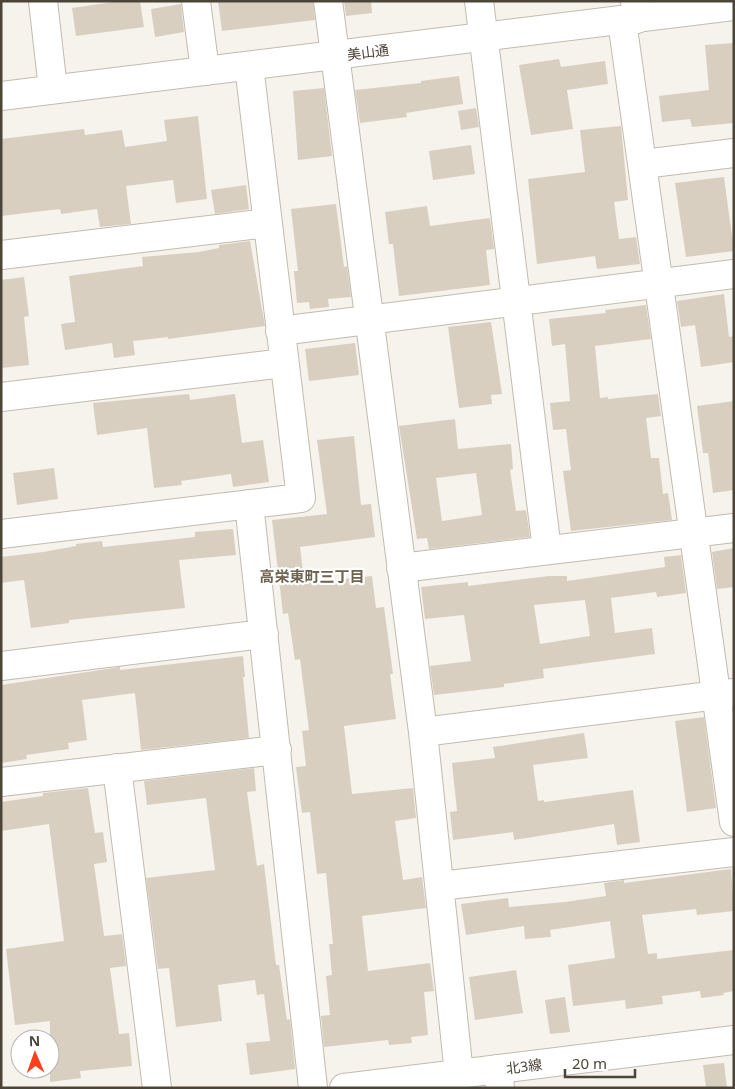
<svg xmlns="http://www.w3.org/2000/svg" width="735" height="1089" font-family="'Noto Sans','Noto Sans JP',sans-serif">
  <rect width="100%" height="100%" fill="#f6f3ec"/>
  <path fill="#d8cfc1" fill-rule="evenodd" d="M120,1h20l4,26 -68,9 -4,-28z
    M218,1h95l2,19 -93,11z
    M344,1h27l1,12 -26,3z
    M181,4l3,28 -29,5 -4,-28z
    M734,43v80l-42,4 -2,-8 -28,3 -3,-26 50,-6 -4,-45z
    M559,59l2,8 44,-6 3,23 -41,6 6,39 -42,6 -12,-70z
    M459,76l4,28 -57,9 1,4 -47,6 -5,-33 66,-7v-2z
    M324,88l8,68 -34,4 -5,-69z
    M476,108l3,19 -18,3 -3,-19z
    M198,116l9,83 -31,4 -3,-23 -47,6 5,38 -31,3 -3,-18 -36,5 -1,-5 -59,7v-77l83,-10 1,6 37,-5 3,17 42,-6 -3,-21z
    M621,126l7,74 -14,2 5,37 17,-2 4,27 -43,5 -2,-13 -58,8 -9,-85 57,-7 -5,-42z
    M471,145l4,29 -42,6 -4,-29z
    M724,177l10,74 -48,6 -11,-74z
    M246,185l3,24 -34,5 -4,-24z
    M336,204l8,63 3,-1 4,31 -23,2 1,8 -19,2 -1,-7 -12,1 -3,-32h4l-7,-62z
    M427,206l3,20 60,-8 4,31 -8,1 4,35 -91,11 -6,-52h-4l-4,-32z
    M250,241l15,85 -97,13v-2l-35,4 2,14 -21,3 -2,-15 -47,7 -4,-26 14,-2 -6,-46 74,-10 -1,-9 57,-5 20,-4v-3z
    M24,277l5,39 -5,1 5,48 -28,3v-88z
    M724,294l5,43 5,-1v26l-33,5 -6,-42 -14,2 -4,-26z
    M646,305l5,34 -56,7 5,52 8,-1v2l50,-5 3,22 -15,2 5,40h8l4,36 5,-1 4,27 -101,11 -8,-60 8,-1 -5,-41 -13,1 -3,-27 20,-2 -5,-57 -13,2 -3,-27 57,-6 -1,-3z
    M491,322l11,72 -11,1 1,9 -33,4 -11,-81z
    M355,343l4,32 -50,6 -4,-32z
    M189,394l1,6 45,-6 7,49 21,-3 6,42 -36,5 -2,-13 -50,7 1,4 -28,3 -7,-60 -50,7 -4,-32z
    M734,401v89l-21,3 -5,-40h-5l-6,-47z
    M455,419l3,30 53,-5 2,25 -3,1 6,41 10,-1 4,27 -101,12 -2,-11 -10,1 -18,-113zM476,473l6,42 -40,6 -6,-43z
    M354,436l7,69 10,-1 4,33 -75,10 4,34 21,-2v2l47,-5 4,32 8,-1 9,67h-3l6,45 -52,7 8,68 61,-6 3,30 -21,3 8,59 19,-3 4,31 -64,8 6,55 62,-8 4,28 -10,1 4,43 -17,2 1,6 -23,2 -1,-5 -64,7 -3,-31 9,-1 -4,-39 6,-1 -3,-31h4l-7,-71 -9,1 -7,-62 -8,1 -6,-46 10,-1 -4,-35 7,-1 -9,-71 -5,1 -7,-47 -5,1 -11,-94 55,-6 -10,-74z
    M54,468l4,31 -41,6 -4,-32z
    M233,529l3,26 -57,5 6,48 -116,12v3l-38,5 -7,-48 -23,3v-26l42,-5 33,-6v-2l26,-3 1,6 92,-10v-5z
    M734,548v39l-17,2 -5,-37z
    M681,555l5,38 -29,4 -1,-5 -45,6 4,35 37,-5 3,26 -112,15 1,9 -40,6v3l-70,8 -4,-29 41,-5 -7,-46 -39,4 -4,-32 47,-5v4l81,-10h18v5l98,-14 -1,-10zM585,600l5,36 -50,8 -6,-39z
    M243,656l2,21h-2l6,61 -108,12 -6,-57 -53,7 5,40 -19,3 1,6 -43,6 1,4 -26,4v-78l119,-18v3z
    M704,717l12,91 -29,4 -12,-91z
    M584,733l4,25 -55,7 5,36 6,-1v2l89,-12 7,52 -23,3 -3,-21 -100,16 -1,-8 -60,8 -3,-28 7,-1 -5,-48 43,-5 -2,-11z
    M254,768l2,23 -9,1 10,74 7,-2 12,101h3l8,55 3,-1 5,50 -45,6 -4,-32 24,-2 -6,-47 -7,1 -2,-15 -37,5 4,36 -46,6 -7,-59 -11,1 -12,-91 69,-8 -9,-72 -59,7 -3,-24z
    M88,788l7,45 8,-1 4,30 -13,2 10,72 18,-2 4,32 -16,2 9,66 10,-1 3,33 -52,5 1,7 -31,4v-61l-35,4 -9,-76 58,-8 -15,-117 -48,7v-29l42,-6v-3z
    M731,869l3,42 -37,4 -1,-6 -54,6 6,39 9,-1v6l77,-9v41l-11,2 1,2 -23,3 -1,-7 -38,5 1,8 -37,5 -1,-9 -52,6 -5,-41 47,-7 -5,-37 -60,9 1,7 -26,2 -1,-13 -58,9 -5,-31 47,-6 1,9 56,-5 41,-6 -2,-13 20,-3v3z
    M516,970l7,43 -48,7 -6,-43z
    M565,997l5,35 -20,2 -5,-34z
    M724,1063l3,25h-21l-3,-23z"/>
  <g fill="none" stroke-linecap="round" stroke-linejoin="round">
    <defs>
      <path id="minor" d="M43,1l10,88
        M196,1l9,70
        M328,1l95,731 36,342
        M479,1l68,549
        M635,1l2,18
        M622,21l112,801
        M643,164l91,-11
        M1,255l266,-32
        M280,331l454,-57
        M1,397l283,-34
        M249,504l64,584
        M1,534l300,-36 -52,-432
        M401,568l333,-40
        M1,666l263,-32
        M423,732l311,-39
        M117,768l40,320
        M1,782l276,-32
        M440,886l294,-34
        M498,1069l2,19"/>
      <path id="tertiary" d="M1,96l733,-90
        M344,1088l390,-48"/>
    </defs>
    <use href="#minor" stroke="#c2bbae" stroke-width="30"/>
    <use href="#tertiary" stroke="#c2bbae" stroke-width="30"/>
    <use href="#minor" stroke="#fff" stroke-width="28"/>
    <use href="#tertiary" stroke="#fff" stroke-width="28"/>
  </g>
  <g text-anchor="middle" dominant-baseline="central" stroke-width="4.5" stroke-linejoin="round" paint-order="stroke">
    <g font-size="14" fill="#4b4439" stroke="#fff">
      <text transform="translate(368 52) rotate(-7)">美山通</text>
      <text transform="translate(524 1066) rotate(-7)">北3線</text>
    </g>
    <g font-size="15" font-weight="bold" fill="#6e6250" stroke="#fff">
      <text x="312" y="576">高栄東町三丁目</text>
    </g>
  </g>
  <rect width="735" height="1089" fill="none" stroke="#4b4439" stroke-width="5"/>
  <g transform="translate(35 1054) rotate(358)"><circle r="24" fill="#ffffff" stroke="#b7b4b0"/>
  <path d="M0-4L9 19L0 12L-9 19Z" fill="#fc3f1d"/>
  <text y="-8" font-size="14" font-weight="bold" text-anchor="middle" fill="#4b4439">N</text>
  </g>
  <path d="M565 1069v8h70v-8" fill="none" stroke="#4b4439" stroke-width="2.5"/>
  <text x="572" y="1069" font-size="15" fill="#4b4439" stroke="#ffffff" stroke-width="4" paint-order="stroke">20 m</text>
</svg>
